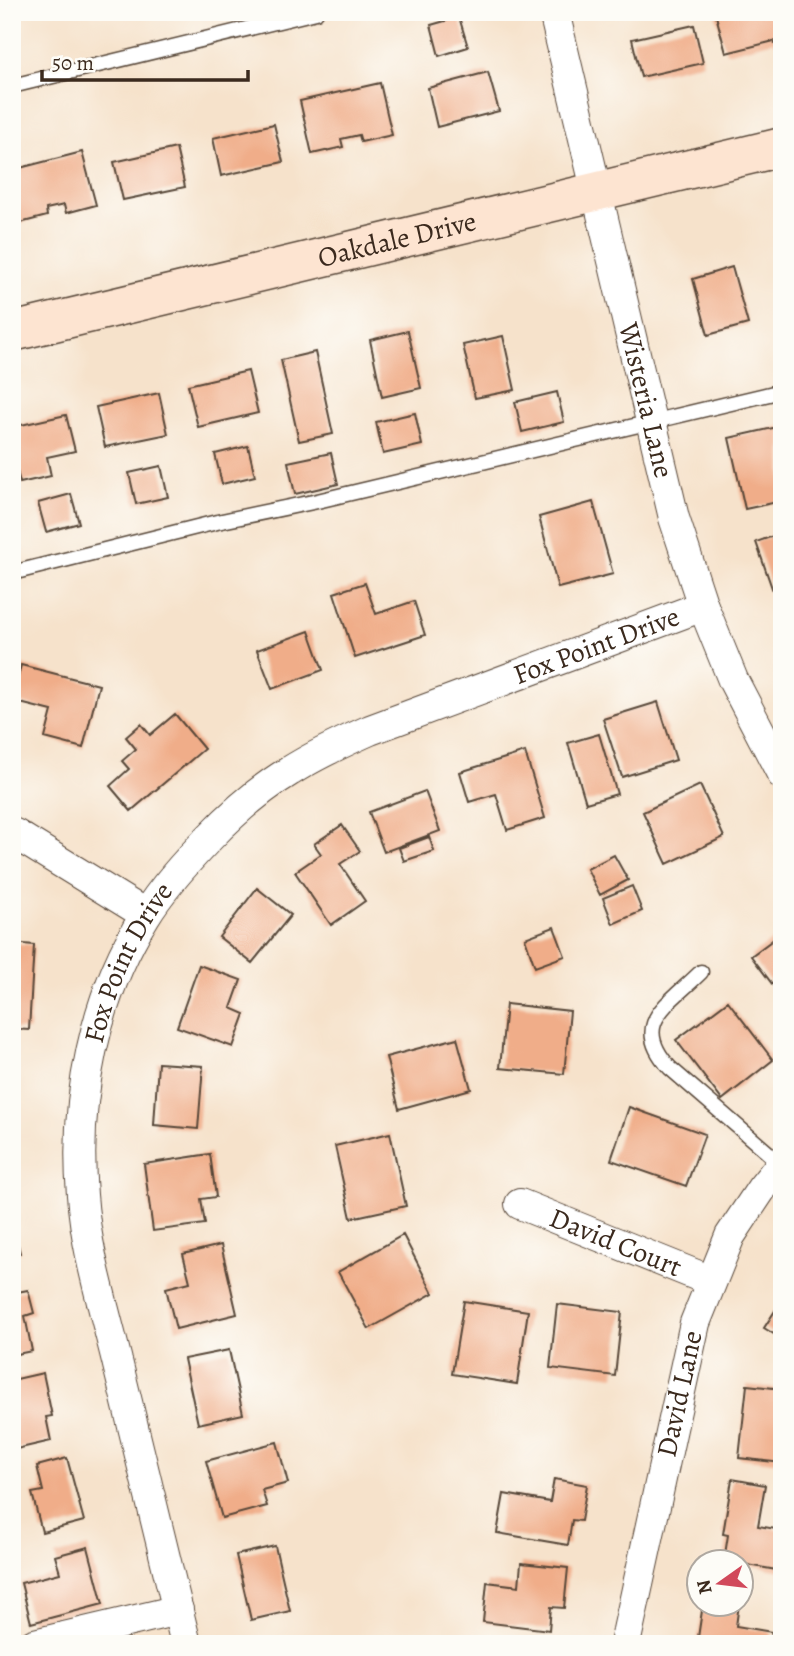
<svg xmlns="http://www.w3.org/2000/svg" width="794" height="1656" font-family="Alegreya,serif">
  <rect width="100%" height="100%" fill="#fdfcf7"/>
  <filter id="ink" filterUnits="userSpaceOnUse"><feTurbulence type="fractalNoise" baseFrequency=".0143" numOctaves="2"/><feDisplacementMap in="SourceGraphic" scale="14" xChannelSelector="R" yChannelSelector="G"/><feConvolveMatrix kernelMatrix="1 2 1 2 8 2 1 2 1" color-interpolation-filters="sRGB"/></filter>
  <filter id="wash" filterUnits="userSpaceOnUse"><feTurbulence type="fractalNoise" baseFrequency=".00686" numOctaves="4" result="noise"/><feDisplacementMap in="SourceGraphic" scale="28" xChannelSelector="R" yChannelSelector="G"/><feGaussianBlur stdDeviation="1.57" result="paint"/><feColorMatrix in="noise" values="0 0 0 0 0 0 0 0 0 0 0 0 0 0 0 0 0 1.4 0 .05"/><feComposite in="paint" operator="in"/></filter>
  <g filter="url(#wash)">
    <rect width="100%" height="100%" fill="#f6e2cb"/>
    <g id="blocks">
      <path fill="#f0ad89" d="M715,12h67v31l-7,1 -1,-3 -48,12z
        M459,17l9,30 -29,9 -8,-31z
        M694,25l9,38 -62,14 -9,-38z
        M488,72l11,39 -62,16 -9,-39z
        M380,83l12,52 -31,7 -2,-7 -18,4 2,8 -31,7 -12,-53z
        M274,124l9,38 -62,14 -8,-38z
        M176,148l9,39 -62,13 -9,-38z
        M82,152l14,53 -30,8 -2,-8 -18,4 1,7 -31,8 -4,-12v-42z
        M732,267l16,57 -40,11 -15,-56z
        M408,331l13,57 -39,9 -12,-57z
        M503,336l12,54 -40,8 -12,-53z
        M315,352l18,82 -34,7 -18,-81z
        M248,371l10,42 -60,14 -10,-42z
        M557,392l7,30 -42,10 -7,-30z
        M159,393l9,41 -63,13 -9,-40z
        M415,413l7,32 -39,9 -7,-32z
        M66,415l9,36 -28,6 4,19 -31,7 -8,-32v-24z
        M782,426v75l-37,8 -16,-71z
        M248,446l7,30 -33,8 -7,-30z
        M331,453l7,31 -43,10 -7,-32z
        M161,466l7,31 -32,7 -7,-31z
        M71,494l8,29 -33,9 -8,-29z
        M593,502l20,72 -55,14 -19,-71z
        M782,533v81h-1l-25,-72z
        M365,583l11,31 38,-13 11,34 -70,23 -21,-65z
        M309,631l14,39 -51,19 -15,-39z
        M21,665l78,20 -16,63 -38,-10 7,-27 -40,-10z
        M658,702l18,58 -54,17 -19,-58z
        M175,714l29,35 -73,62 -21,-25 19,-17 -7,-8 14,-12 -10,-12 15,-13 9,11z
        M599,734l18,60 -31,9 -18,-60z
        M525,752l20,66 -38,12 -11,-36 -27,8 -9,-30z
        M700,785l24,52 -57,27 -24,-52z
        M425,791l15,40 -56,21 -15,-40z
        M342,825l18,26 -20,13 25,37 -34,24 -36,-53 26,-18 -7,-10z
        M429,837l5,14 -30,10 -5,-13z
        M614,855l14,25 -28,15 -13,-26z
        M632,886l10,25 -29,13 -10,-26z
        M257,888l34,27 -39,48 -33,-26z
        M554,927l11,29 -30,11 -10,-29z
        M782,933v64l-31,-41z
        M12,943l22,2 -5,85 -17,-1z
        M199,965l42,15 -10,28 14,6 -12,33 -56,-20z
        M728,1001l45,59 -51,40 -46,-60z
        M506,1004l64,7 -6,63 -64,-6z
        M457,1038l14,51 -72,20 -13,-52z
        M158,1063l45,3 -5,63 -44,-4z
        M629,1107l76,27 -19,52 -75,-26z
        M390,1133l16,73 -55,12 -16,-72z
        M210,1154l6,43 -15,2 4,25 -52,7 -9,-67z
        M12,1219l8,34 -8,2z
        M403,1235l30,58 -64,36 -31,-57z
        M221,1245l16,69 -61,15 -10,-41 24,-6 -7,-28z
        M28,1290l6,23 -9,3 7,35 -20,4v-62z
        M782,1300v39l-18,-11z
        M464,1301l64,10 -11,73 -65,-10z
        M557,1304l65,8 -7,64 -65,-8z
        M229,1350l14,64 -45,10 -14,-65z
        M43,1373l9,43 -6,1 5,24 -39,9v-70z
        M747,1385l35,4v74l-43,-5z
        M277,1442l11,41 -26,7 5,16 -45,12 -16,-57z
        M67,1458l17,63 -42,11 -10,-39 11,-2 -6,-25z
        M554,1479l33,6 -6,36 -9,-1 -4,25 -71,-12 7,-39 46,8z
        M732,1479l33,6 -7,41 24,4v41l-40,-7v-2l-18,-1 4,-26 -5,-1z
        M275,1546l15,65 -39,9 -15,-65z
        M88,1547l15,57 -72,19 -10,-40 39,-10 -5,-17z
        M521,1563l47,5 -4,40 -13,-1 -2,23 -66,-8 4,-40 32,4z
        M703,1604h36l-3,22 36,6 -2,12h-73z"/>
    </g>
  </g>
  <g filter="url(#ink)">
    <use href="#blocks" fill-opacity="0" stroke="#574638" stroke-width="2"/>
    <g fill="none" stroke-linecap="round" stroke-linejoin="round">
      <defs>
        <path id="lane" d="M12,86l304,-74
          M12,573l205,-51 96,-20 469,-111
          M701,972c-33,33 -72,51 -31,96l111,96"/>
        <g id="street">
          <path id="s1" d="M554,12l120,506 29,88 30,74 49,94"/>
          <path d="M15,834l130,80"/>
          <path id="s2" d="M520,1204l191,77"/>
          <path d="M34,1644l144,-34"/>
          <path id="s3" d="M186,1644c-23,-95 -46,-189 -69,-283 -13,-54 -31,-110 -35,-166 -8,-95 12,-197 63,-279 17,-28 41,-54 64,-78 24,-25 51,-49 81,-67 25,-16 53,-29 80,-41l333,-124"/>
          <path id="s4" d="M625,1644l70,-321 35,-87 32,-48 20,-25"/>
        </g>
        <g id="secondary">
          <path id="s5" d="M12,332l770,-185"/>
        </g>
      </defs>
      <use href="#lane" stroke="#574638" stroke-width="17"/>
      <use href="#street" stroke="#574638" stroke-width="32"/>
      <use href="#secondary" stroke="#574638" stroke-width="41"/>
      <use href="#lane" stroke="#fff" stroke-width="14"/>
      <use href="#street" stroke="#fff" stroke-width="30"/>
      <use href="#secondary" stroke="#fde4d1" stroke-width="38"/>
    </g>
  </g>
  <g text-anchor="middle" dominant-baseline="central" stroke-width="6" stroke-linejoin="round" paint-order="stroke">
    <g font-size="28" fill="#3b2a1e" stroke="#fdfcf7">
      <text stroke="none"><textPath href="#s5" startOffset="396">Oakdale Drive</textPath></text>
      <text stroke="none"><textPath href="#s1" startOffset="399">Wisteria Lane</textPath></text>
      <text stroke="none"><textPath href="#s3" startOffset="1290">Fox Point Drive</textPath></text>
      <text stroke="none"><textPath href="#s3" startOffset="702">Fox Point Drive</textPath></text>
      <text stroke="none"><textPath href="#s2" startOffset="103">David Court</textPath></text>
      <text stroke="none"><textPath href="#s4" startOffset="256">David Lane</textPath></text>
    </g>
  </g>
  <rect width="794" height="1656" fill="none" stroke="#fdfcf7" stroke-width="42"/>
  <g transform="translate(720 1583) rotate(256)"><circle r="33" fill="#fdfcf7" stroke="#afa8a0" stroke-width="2"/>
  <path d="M0-5L12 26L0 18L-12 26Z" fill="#d1495b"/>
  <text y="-10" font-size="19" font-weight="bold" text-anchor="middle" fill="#3b2a1e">N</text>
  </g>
  <path d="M42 70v10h206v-10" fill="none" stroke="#3b2a1e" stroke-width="3.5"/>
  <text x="52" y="70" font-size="21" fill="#3b2a1e" stroke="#fdfcf7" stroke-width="5" paint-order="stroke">50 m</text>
</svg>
